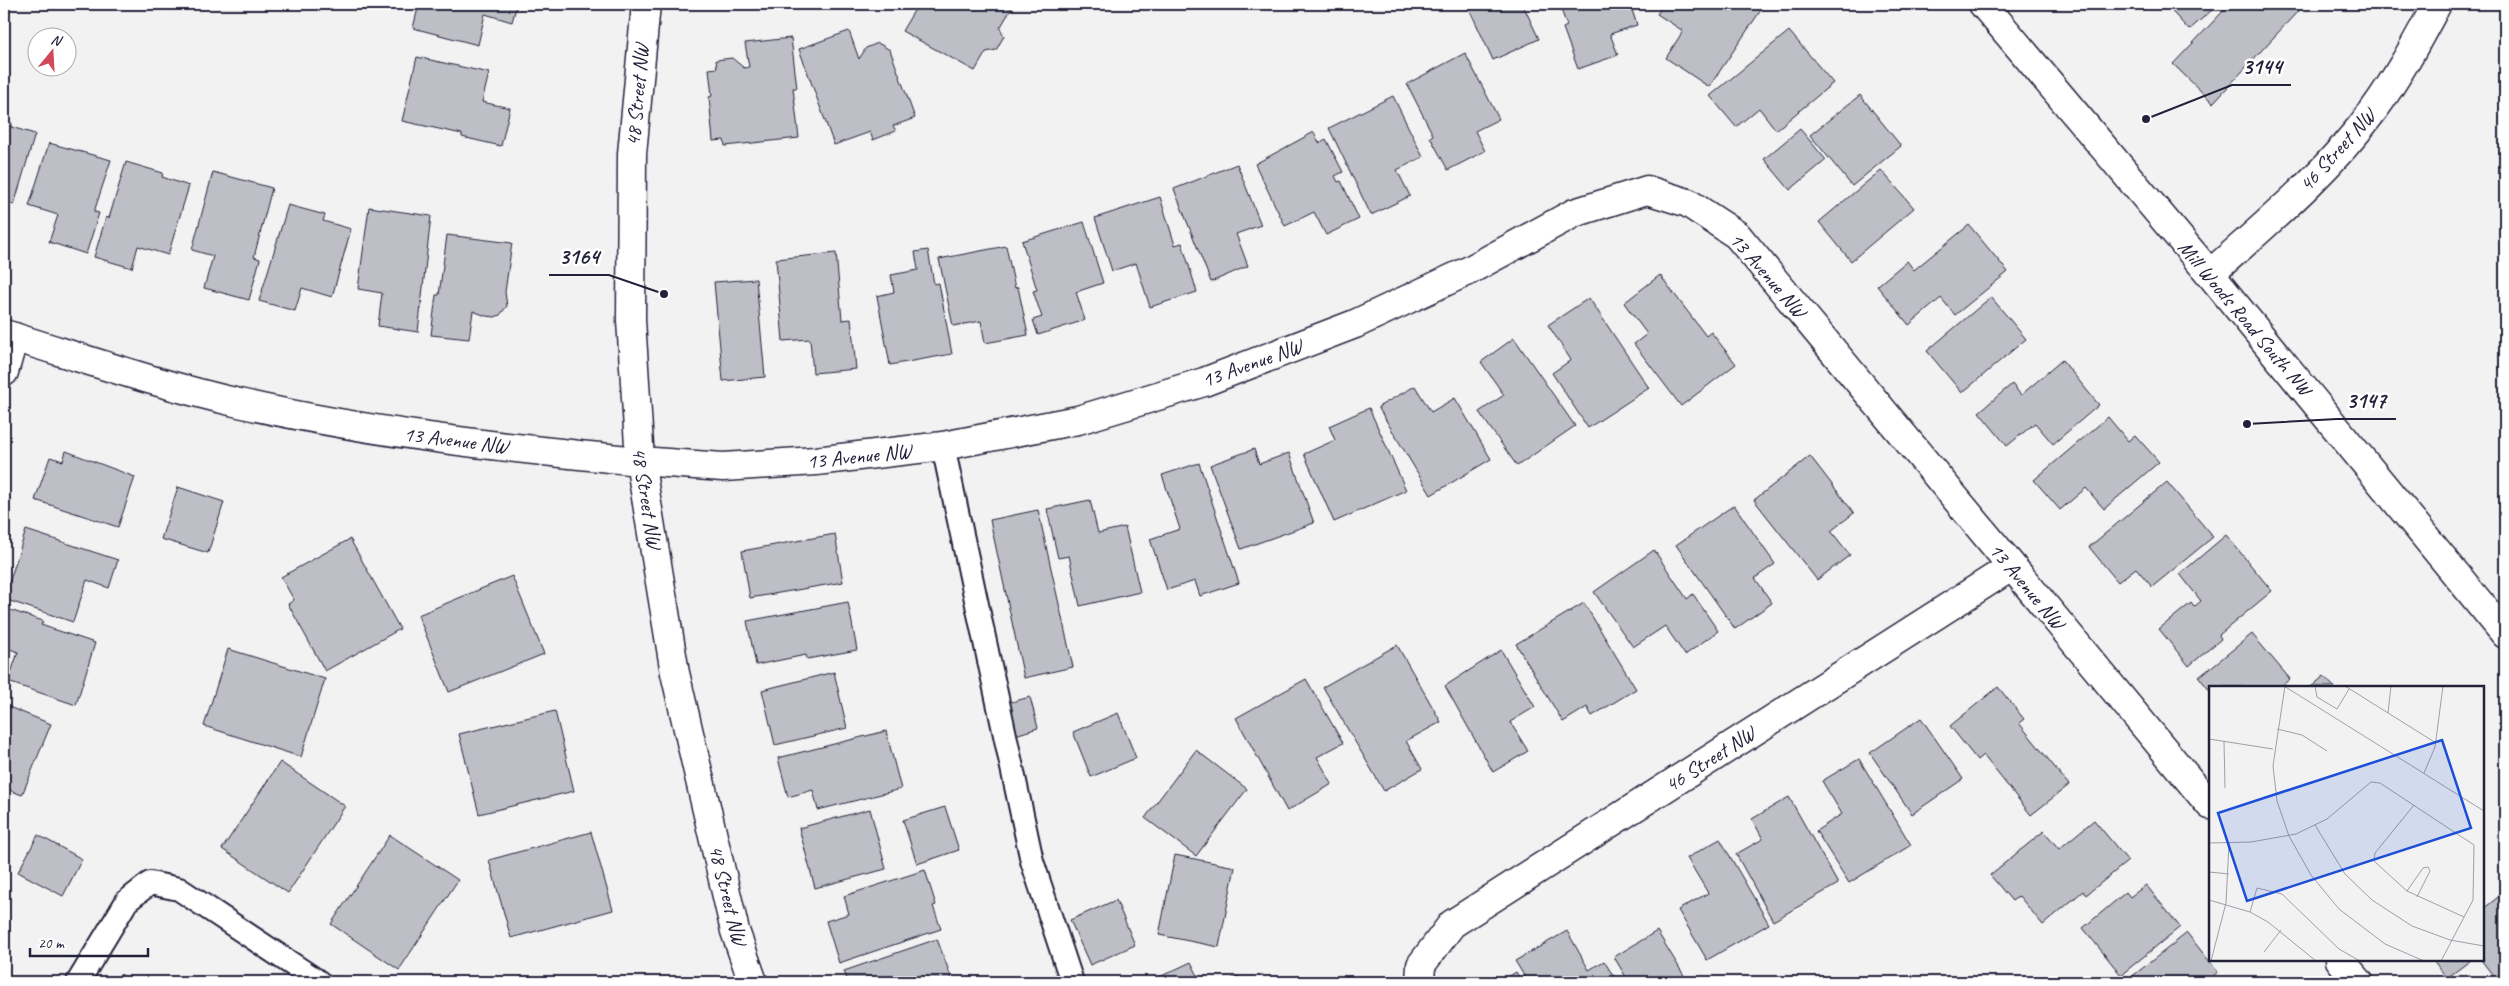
<svg xmlns="http://www.w3.org/2000/svg" width="2509" height="986" font-family="Caveat,sans-serif">
  <rect width="100%" height="100%" fill="#f2f2f3"/>
  <filter id="ink" filterUnits="userSpaceOnUse"><feTurbulence type="fractalNoise" baseFrequency=".02" numOctaves="2"/><feDisplacementMap in="SourceGraphic" scale="10" xChannelSelector="R" yChannelSelector="G"/><feConvolveMatrix kernelMatrix="1 2 1 2 8 2 1 2 1" color-interpolation-filters="sRGB"/></filter>
  <g filter="url(#ink)">
    <path fill="#bebec6" stroke="#22223b" d="M419,4h98l-5,18 -27,-8 -7,31 -65,-17z
      M918,4h96l-14,24 4,8 -8,14 -10,2 -11,19 -73,-40z
      M1467,4h58l-2,1 16,34 -46,21z
      M1559,4h71l7,21 -27,9 8,21 -40,14 -15,-41 4,-2z
      M1664,4h101l-56,83 -43,-29 17,-27 -26,-17z
      M2165,4h54l-30,26z
      M2237,4h54l7,7 -85,92 -40,-39 56,-59 3,3z
      M849,31l10,28 7,-11 12,-5 12,7 25,68 -22,8 3,5 -23,9 -3,-8 -36,13 -35,-96z
      M1789,31l44,52 -57,47 -17,-22 -23,19 -26,-31z
      M791,38l6,50h-4l6,50 -74,8 -1,-6 -11,1 -4,-44 3,-1 -3,-27 8,-1 -1,-8 16,-2 12,10 5,-1 -4,-24z
      M1465,53l34,66 -24,12 10,20 -37,19 -18,-33 3,-2 -26,-51z
      M417,57l72,16 -7,29 28,6 -9,38 -39,-9v-3l-60,-13z
      M1860,95l41,51 -49,40 -42,-51z
      M1393,96l30,61 -26,13 13,26 -39,19 -42,-87z
      M4,121l8,2 -1,4 24,7 -21,71 -10,-4z
      M1800,129l26,31 -36,30 -26,-31z
      M1314,132l5,11 7,-4 17,33 -8,4 3,6 3,-1 18,38 -33,16 -12,-23 -29,14 -30,-62z
      M49,143l62,17 -17,52 5,1 -13,41 -37,-12 9,-27 -29,-9z
      M126,162l37,11 -1,4 27,9 -21,69 -30,-9 -6,22 -38,-11 12,-40 3,1z
      M1237,164l24,61 -25,9 12,32 -37,16 -37,-93z
      M1881,170l33,38 -63,53 -32,-39z
      M213,172l59,16 -18,69 6,2 -11,41 -45,-12 9,-32 -21,-6z
      M1160,197l15,48 7,-2 15,49 -47,15 -14,-44 -24,8 -17,-53z
      M288,205l37,10 -2,6 28,8 -19,68 -30,-9 -7,23 -36,-10z
      M369,207l62,9 -13,116 -40,-6 4,-33 -24,-4z
      M1084,222l19,61 -27,9 9,28 -47,15 -5,-15 9,-3 -9,-26 4,-1 -15,-49z
      M1969,225l39,47 -53,43 -14,-17 -32,27 -32,-39 30,-25 7,9z
      M447,235l65,8 -7,49 2,14 -7,9 -5,2 -9,-1 -13,-5 -4,28 -38,-4 5,-40h3z
      M1006,246l9,42 3,-1 10,48 -43,8 -4,-22 -28,5 -14,-67z
      M928,250l6,34 5,-1 13,71 -62,11 -13,-69 17,-4 -3,-17 27,-5 -3,-18z
      M836,253l6,67 9,-1 5,50 -43,4 -3,-34 -27,2 -7,-82z
      M1660,275l46,61 5,-4 25,32 -55,42 -47,-62 13,-10 -23,-31z
      M756,279l9,98 -42,4 -9,-99z
      M1991,297l35,42 -64,54 -35,-42z
      M1589,298l60,90 -61,40 -36,-55 19,-13 -23,-35z
      M1514,338l61,88 -58,40 -38,-54 25,-17 -23,-33z
      M2062,360l37,45 -46,39 -18,-21 -28,23 -28,-34 33,-28 9,11z
      M1415,386l16,26 24,-14 36,61 -60,36 -53,-88z
      M1369,408l37,82 -72,32 -30,-68 31,-14 -6,-14z
      M2108,417l20,24 7,-6 24,27 -55,47 -18,-21 -26,22 -26,-30z
      M1254,449l5,15 30,-11 25,70 -73,26 -31,-84z
      M66,451l69,26 -17,50 -83,-27 15,-43 13,4z
      M1810,456l44,57 -23,18 19,24 -33,25 -63,-80z
      M1199,463l40,120 -39,13 -5,-15 -28,9 -17,-51 30,-10 -18,-54z
      M2167,482l46,55 -61,50 -16,-19 -18,14 -29,-35z
      M178,487l46,15 -16,51 -47,-14z
      M1090,500l8,33 27,-6 15,65 -60,14 -11,-50 -11,2 -11,-49z
      M1734,505l41,59 -20,14 17,25 -37,26 -59,-84z
      M1038,510l35,157 -49,11 -34,-158z
      M26,530l92,30 -9,28 -22,-8 -14,42 -69,-23z
      M835,534l8,48 -93,16 -8,-47z
      M2226,535l46,56 -53,44 2,4 -32,27 -30,-37 32,-26 3,4 7,-6 -21,-27z
      M350,539l50,90 -75,42 -37,-67 6,-4 -13,-23z
      M1654,550l33,49 6,-5 25,37 -33,24 -20,-29 -32,21 -39,-55z
      M512,576l32,78 -95,38 -31,-77z
      M848,602l9,48 -50,9 -1,-4 -50,10 -9,-44z
      M1584,603l52,86 -44,27 -5,-9 -24,15 -47,-78z
      M4,608l39,13 -2,4 54,18 -19,62 -68,-23 10,-30 -14,-5z
      M2252,634l38,45 -10,8h-70v4l-11,-14z
      M1397,645l44,77 -35,19 16,28 -38,22 -61,-104z
      M228,649l97,30 -24,78 -97,-31z
      M1501,650l34,57 -25,15 18,29 -35,21 -48,-86z
      M834,672l13,56 -72,17 -13,-55z
      M2324,676l10,11h-23z
      M1306,679l37,64 -26,14 15,27 -45,27 -51,-93z
      M1998,687l26,32 -5,4 50,62 -38,30 -48,-60 -6,5 -27,-34z
      M1030,697l8,31 -26,8 -8,-32z
      M4,705l47,19 -29,71 -18,-7z
      M555,711l19,80 -95,23 -20,-80z
      M1118,713l18,45 -45,19 -18,-45z
      M1921,718l42,61 -51,35 -42,-61z
      M886,731l15,58 -83,21 -5,-20 -25,7 -10,-39z
      M1196,750l51,39 -51,67 -51,-38z
      M1859,759l52,86 -62,38 -33,-52 26,-17 -20,-33z
      M280,762l65,44 -57,87 -66,-44z
      M1789,797l49,87 -65,37 -37,-67 27,-15 -11,-20z
      M945,807l14,43 -42,14 -14,-44z
      M870,809l16,60 -71,19 -16,-60z
      M2094,820l34,41 -42,34 -3,-4 -40,34 -24,-29 -7,5 -22,-26 54,-44 15,18z
      M591,832l22,78 -102,28 -22,-78z
      M38,835l44,24 -19,37 -45,-24z
      M390,835l68,45 -59,90 -68,-46z
      M1720,839l49,85 -62,36 -29,-50 30,-17 -21,-35z
      M1175,855l60,12 -16,80 -60,-12z
      M925,870l11,35 -3,1 8,23 -102,34 -13,-42 23,-7 -5,-18z
      M2146,885l34,42 -59,48 -38,-47 43,-36 4,5z
      M2502,894l3,4v72l-10,8 -14,-18h2v-51z
      M1116,900l19,45 -45,20 -20,-45z
      M1567,931l22,39 15,-9 13,21h-89l-13,-21z
      M1657,931l31,51h-59l-15,-25z
      M2187,933l31,39 -12,10h-81z
      M937,939l16,43h-105l-4,-11z
      M2433,960h38l-24,18z
      M1191,962l10,20h-52z
      M1516,972l6,10h-22z
      M121,974l9,8h-16z
      M1238,976l3,6h-16z"/>
    <g fill="none" stroke-linecap="round" stroke-linejoin="round">
      <defs>
        <path id="lane" d="M943,446l89,415 40,121
          M78,982l49,-81 23,-18 29,6 140,93"/>
        <path id="street" d="M2210,274c57,-51 117,-101 163,-163 25,-34 44,-70 64,-107
          M4,372l10,-35
          M640,461l83,6 93,-6 127,-15 135,-26 126,-38 151,-58 113,-53 106,-58 73,-23 41,13 49,32 473,570
          M2340,960l19,22
          M1420,982l1,-17 31,-41 559,-357"/>
        <path id="secondary" d="M646,4l-14,150 -1,166 9,141 35,212 60,258 18,51
          M1983,4l227,270 295,360
          M4,334c78,24 156,51 235,69 132,30 267,45 401,58"/>
      </defs>
      <use href="#lane" stroke="#22223b" stroke-width="26"/>
      <use href="#street" stroke="#22223b" stroke-width="31"/>
      <use href="#secondary" stroke="#22223b" stroke-width="31"/>
      <use href="#lane" stroke="#fff" stroke-width="22"/>
      <use href="#street" stroke="#fff" stroke-width="28"/>
      <use href="#secondary" stroke="#fff" stroke-width="28"/>
    </g>
  </g>
  <g text-anchor="middle" dominant-baseline="central" stroke-width="5" stroke-linejoin="round" paint-order="stroke">
    <g font-size="21" fill="#22223b" stroke="#fff">
      <text transform="translate(637 95) rotate(-85)">48 Street NW</text>
      <text transform="translate(2337 150) rotate(-48)">46 Street NW</text>
      <text transform="translate(1768 275) rotate(49)">13 Avenue NW</text>
      <text transform="translate(2245 318) rotate(50)">Mill Woods Road South NW</text>
      <text transform="translate(1252 363) rotate(-20)">13 Avenue NW</text>
      <text transform="translate(456 440) rotate(7)">13 Avenue NW</text>
      <text transform="translate(859 456) rotate(-6)">13 Avenue NW</text>
      <text transform="translate(647 498) rotate(81)">48 Street NW</text>
      <text transform="translate(2027 586) rotate(50)">13 Avenue NW</text>
      <text transform="translate(1710 759) rotate(-33)">46 Street NW</text>
      <text transform="translate(728 895) rotate(76)">48 Street NW</text>
    </g>
  </g>
  <g transform="translate(2209 686)">
    <rect width="275" height="275" fill="#f2f2f3"/>
    <path fill="none" stroke="#9f9fa9" stroke-width="1" d="M75,0l200,125M76,0l-12,80 4,35 12,35 22,39 28,34 46,35 39,17M106,0l2,11 20,12 12,-20M136,0l91,57M179,27l3,-27M68,43l25,6 25,16M0,53l64,10M15,55l1,47M215,87l11,-26 8,-61M205,119l-39,48 -1,8 33,30 57,26M106,139l30,49 27,26 40,26 38,14 34,6M0,157l42,-1 45,-8 31,-15 44,-37 9,1 94,62 -1,55 -32,61M0,186l20,2M198,205l16,-23 5,-1 2,4 -13,26M0,214l41,12 18,10 48,39M41,226l7,-24 25,6 57,55 21,12M55,266l17,-22M2,275l15,-58 3,-60"/>
    <path fill="#1d4ed8" fill-opacity="0.15" stroke="#1d4ed8" stroke-width="2.5" d="M233,54l29,88 -224,73 -29,-88z"/>
    <rect width="275" height="275" fill="none" stroke="#22223b" stroke-width="2.5"/>
  </g>
  <path fill="none" stroke="#22223b" stroke-width="2" d="M2146 119L2232 85H2291M664 294L609 275H549M2247 424L2337 419H2396"/>
  <g fill="#22223b" stroke="#fff" stroke-width="2">
    <circle cx="2146" cy="119" r="5"/>
    <circle cx="664" cy="294" r="5"/>
    <circle cx="2247" cy="424" r="5"/>
  </g>
  <g font-size="22" text-anchor="middle" font-weight="bold" fill="#22223b" stroke="#fff" stroke-width="5" stroke-linejoin="round" paint-order="stroke">
    <text x="2262" y="74">3144</text>
    <text x="579" y="264">3164</text>
    <text x="2366" y="408">3147</text>
  </g>
  <rect width="2509" height="986" fill="none" stroke="#fff" stroke-width="20"/>
  <rect x="10" y="10" width="2489" height="966" fill="none" stroke="#22223b" stroke-width="2" filter="url(#ink)"/>
  <g transform="translate(52 52) rotate(18)"><circle r="24" fill="#ffffff" stroke="#a7a7b1"/>
  <path d="M0-4L9 19L0 12L-9 19Z" fill="#d1495b"/>
  <text y="-8" font-size="14" font-weight="bold" text-anchor="middle" fill="#22223b">N</text>
  </g>
  <path d="M30 948v8h118v-8" fill="none" stroke="#22223b" stroke-width="2.5"/>
  <text x="38" y="948" font-size="15" fill="#22223b" stroke="#ffffff" stroke-width="4" paint-order="stroke">20 m</text>
</svg>
